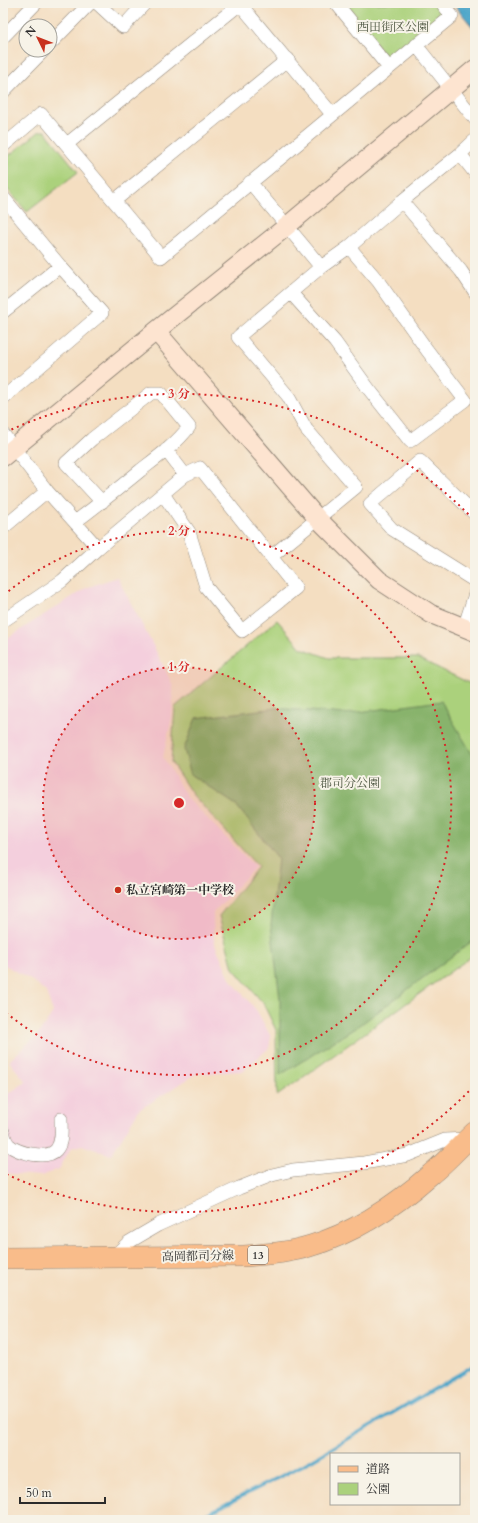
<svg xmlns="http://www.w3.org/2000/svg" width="478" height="1523" font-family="Cardo,'Noto Serif JP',serif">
  <rect width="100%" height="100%" fill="#f7f3e8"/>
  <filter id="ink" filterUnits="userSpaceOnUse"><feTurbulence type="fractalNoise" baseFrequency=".025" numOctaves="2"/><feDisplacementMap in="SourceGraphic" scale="8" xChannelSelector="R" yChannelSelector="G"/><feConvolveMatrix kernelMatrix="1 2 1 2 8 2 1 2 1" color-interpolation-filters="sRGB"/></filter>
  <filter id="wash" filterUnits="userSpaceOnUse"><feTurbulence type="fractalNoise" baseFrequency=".012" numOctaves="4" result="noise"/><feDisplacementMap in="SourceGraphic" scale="16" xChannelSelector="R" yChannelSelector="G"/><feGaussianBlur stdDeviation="0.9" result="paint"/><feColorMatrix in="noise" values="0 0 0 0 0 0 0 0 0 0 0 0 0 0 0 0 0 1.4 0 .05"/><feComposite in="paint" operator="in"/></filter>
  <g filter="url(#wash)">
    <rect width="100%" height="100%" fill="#f4dec1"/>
    <path fill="#f4cfdd" d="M117,577l38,72 18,37 -1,31 -9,40 24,41 68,69 -42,46 1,29 17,38 26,31 14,26 -2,11 -26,23 -47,3 -57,36 -28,45 -29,-10 -11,3 -12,21 -18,7 -38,-3v-76l23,-15 -17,-21 31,-29 13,-20 -7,-20 -15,-12 -28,-16v-323l83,-53z"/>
    <path fill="#abd17c" stroke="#6b7e54" d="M343,3h90l10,13 -53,46z
      M40,131h5l33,41 -51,40 -24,-28v-24z
      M277,620l24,28 28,10h89l57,28v268l-198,142 -1,-66 -13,-27 -30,-35 -14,-52 39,-49 -66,-73 -21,-32 4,-55z"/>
    <path fill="#88b36c" stroke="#5a6f4c" d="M441,701l34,58v180l-115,86 -80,50v-76l-9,-74 7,-67 -42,-53 -45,-30 -7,-26 12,-31 80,-10 68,6z"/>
    <path fill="#4ba5c9" stroke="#3b687a" d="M453,3h22v27z"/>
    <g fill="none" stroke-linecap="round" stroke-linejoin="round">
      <path stroke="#4ba5c9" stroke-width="3.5" d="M195,1520l108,-55 172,-100"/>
    </g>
  </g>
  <g filter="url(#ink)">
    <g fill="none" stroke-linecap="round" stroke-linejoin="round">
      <defs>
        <path id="street" d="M97,3l26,24 22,-24
          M336,3l53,65
          M3,37l33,-34
          M50,44l40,-41
          M416,45l59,74
          M3,92l41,-42
          M67,144l173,-140 92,110
          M3,146l38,-32 120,143 291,-241 -10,-13
          M460,154l15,19
          M250,182l71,85
          M3,197l57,69 42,47 -99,85
          M114,201l174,-142
          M402,201l59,70 14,21
          M291,293l44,49 33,46 42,53 55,-41 -38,-50 -49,-69 -29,-34
          M3,312l57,-46
          M3,434l44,57 51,57
          M166,450l19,25
          M475,514l-55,-53 -50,43 22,25 83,52
          M75,522c23,-17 44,-34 66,-52 17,-13 35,-26 48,-43l-28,-34h-10l-59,46 -26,24 36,39
          M3,528l44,-37
          M272,556l84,-69 -50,-58 -18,-33 -50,-59 83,-70 28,-20 53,-46 58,-47 15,-14
          M3,621l59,-40 36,-33 87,-73 15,-7 96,120 -54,43 -36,-44 -17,-55 -26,-38
          M464,628l11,-34
          M3,1131c1,5 2,10 6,14 9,8 38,15 47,5 7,-8 5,-21 5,-31
          M113,1257l16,-15 29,-17 81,-37 33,-13 21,-5 71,-7 44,-8 37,-15 22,-1"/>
        <path id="secondary" d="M156,331l162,188 61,61 52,34 44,18
          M3,457l153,-126 131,-105 188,-157"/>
        <path id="primary" d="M3,1258l241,-2c22,-2 44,-3 66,-10 45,-13 86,-41 121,-72 16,-13 29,-28 44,-42"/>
      </defs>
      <use href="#street" stroke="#908476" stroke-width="14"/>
      <use href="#secondary" stroke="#908476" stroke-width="20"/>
      <use href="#primary" stroke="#908476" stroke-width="22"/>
      <use href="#street" stroke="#fff" stroke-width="13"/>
      <use href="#secondary" stroke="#fde4d0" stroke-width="18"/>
      <use href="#primary" stroke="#f9bc8a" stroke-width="21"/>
    </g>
  </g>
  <circle cx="179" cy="803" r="136" fill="#d62828" fill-opacity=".12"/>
  <g fill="none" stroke="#d62828" stroke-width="2" stroke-dasharray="2 4">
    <circle cx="179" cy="803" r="136"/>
    <path d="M4 595A272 272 0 1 1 4 1011"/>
    <path d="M473 1087A409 409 0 0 1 6 1174M6 432A409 409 0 0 1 473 519"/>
  </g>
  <circle fill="#c8321e" stroke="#f7f3e8" stroke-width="1.5" cx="118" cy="890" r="4"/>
  <g text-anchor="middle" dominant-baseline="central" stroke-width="4" stroke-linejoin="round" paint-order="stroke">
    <rect fill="#f7f3e8" stroke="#686764" stroke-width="1" x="248" y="1246" width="20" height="18" rx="3"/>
    <g font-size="11" font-weight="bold" fill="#2b2b2b">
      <text x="258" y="1255">13</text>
    </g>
    <g font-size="12" fill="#4b543f" stroke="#f7f3e8">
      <text x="393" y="27">西田街区公園</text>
      <text x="350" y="783">郡司分公園</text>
    </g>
    <g font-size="12" font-weight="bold" fill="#2b2b2b" stroke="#f7f3e8" text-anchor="start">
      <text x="126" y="890">私立宮崎第一中学校</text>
    </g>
    <g font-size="12" fill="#2b2b2b" stroke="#f7f3e8">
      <text transform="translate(198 1256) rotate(-1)">高岡都司分線</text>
    </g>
  </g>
  <circle cx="179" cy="803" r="6" fill="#d62828" stroke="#f7f3e8" stroke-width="2"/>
  <g font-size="12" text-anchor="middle" font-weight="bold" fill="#d62828" stroke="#f7f3e8" stroke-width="4" stroke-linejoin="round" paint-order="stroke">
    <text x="179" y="398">3 分</text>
    <text x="179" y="535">2 分</text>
    <text x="179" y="671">1 分</text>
  </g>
  <rect width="478" height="1523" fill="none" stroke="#f7f3e8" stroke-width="16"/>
  <rect x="330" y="1453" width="130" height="52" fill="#f7f3e8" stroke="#a5a39c"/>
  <rect x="338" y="1466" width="20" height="6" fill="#f9bc8a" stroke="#a5a39c"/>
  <text x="366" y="1473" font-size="12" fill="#2b2b2b">道路</text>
  <rect x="338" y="1483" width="20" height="12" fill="#abd17c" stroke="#a5a39c"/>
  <text x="366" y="1493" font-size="12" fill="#2b2b2b">公園</text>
  <g transform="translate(38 38) rotate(313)"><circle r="19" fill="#f7f3e8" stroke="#a5a39c"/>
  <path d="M0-3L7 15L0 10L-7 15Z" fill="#c8321e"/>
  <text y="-6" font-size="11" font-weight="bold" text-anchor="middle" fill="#2b2b2b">N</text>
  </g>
  <path d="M20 1497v6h85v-6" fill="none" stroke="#2b2b2b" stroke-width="2"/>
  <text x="26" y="1497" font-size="12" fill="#2b2b2b" stroke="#f7f3e8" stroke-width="3" paint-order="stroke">50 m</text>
</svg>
